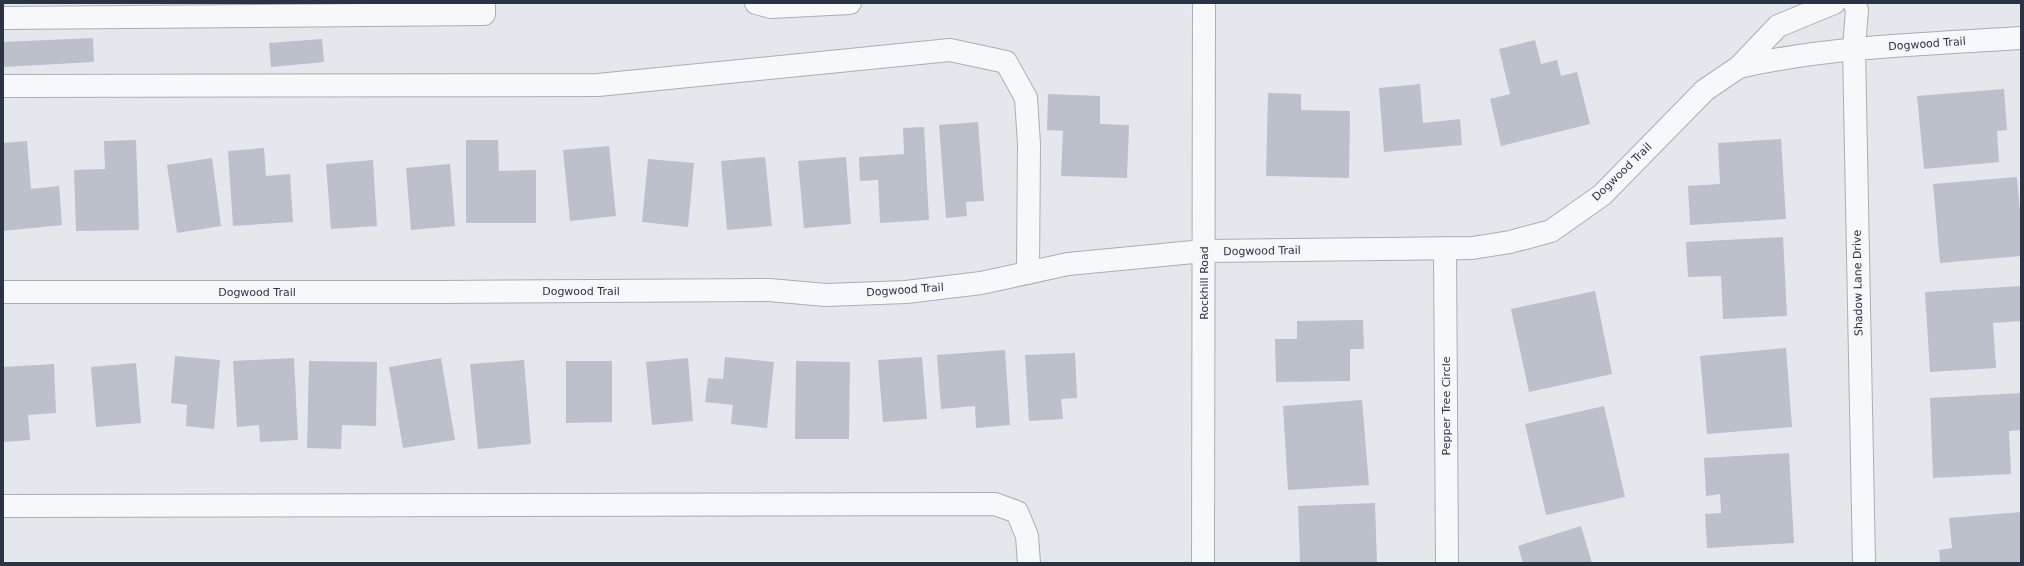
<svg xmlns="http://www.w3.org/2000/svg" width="2024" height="566" font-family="'DejaVu Sans',sans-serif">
  <rect width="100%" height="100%" fill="#e4e7ec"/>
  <path fill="#bbc0ca" d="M93,38l1,24 -91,5v-25z
    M322,39l2,23 -53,5 -2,-24z
    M1535,40l6,24 16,-4 4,16 16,-4 13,52 -89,22 -11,-47 20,-5 -11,-45z
    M1420,84l3,39 37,-4 2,26 -78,7 -5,-64z
    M2004,89l3,41 -10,1 2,31 -75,7 -7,-73z
    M1268,93l33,1v16l49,1 -1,67 -83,-2z
    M1048,94l52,2v28l29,1 -2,53 -66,-2 2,-45 -16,-1z
    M978,122l6,79 -18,1 1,14 -21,2 -7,-93z
    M924,127l5,93 -49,3 -2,-43 -18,1 -1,-24 45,-3 -1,-26z
    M1781,139l5,80 -96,6 -2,-39 32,-2 -2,-41z
    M136,140l3,90 -63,1 -2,-61 31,-1 -1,-28z
    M466,140h32l1,31 37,-1v53h-70z
    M27,141l4,48 28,-3 3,39 -59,6v-88z
    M609,146l7,70 -46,5 -7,-71z
    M264,148l2,28 24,-2 3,48 -60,4 -5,-75z
    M765,157l7,69 -45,4 -6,-69z
    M846,157l5,67 -47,4 -6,-67z
    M212,158l9,68 -44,7 -10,-68z
    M648,159l46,4 -6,64 -46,-5z
    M373,160l4,66 -46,3 -5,-65z
    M450,164l5,62 -44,4 -5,-62z
    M2017,177l4,46v33l-81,7 -7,-79z
    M1783,237l4,79 -64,3 -2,-43 -33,1 -2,-35z
    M2021,286v35l-28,2 3,45 -66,4 -5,-80z
    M1595,291l17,83 -83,18 -18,-83z
    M1363,320l1,29h-14v32l-74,1 -1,-43h22v-18z
    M1786,348l6,79 -85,7 -7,-78z
    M1005,350l5,75 -34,3 -1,-22 -34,3 -4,-54z
    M1075,353l2,45 -16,1 2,20 -34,2 -4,-66z
    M175,356l45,4 -6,69 -28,-3 1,-21 -16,-2z
    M725,357l49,5 -7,66 -36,-4 2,-19 -28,-3 3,-24 15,1z
    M922,357l5,62 -44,3 -5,-62z
    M294,358l4,82 -38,2 -1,-17 -22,2 -4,-66z
    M441,358l14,82 -52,8 -14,-81z
    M688,358l5,63 -41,4 -6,-63z
    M524,360l7,84 -53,5 -8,-85z
    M309,361l68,1 -1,64 -34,-1 -1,24 -34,-1z
    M566,361h46v61l-46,1z
    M796,361l54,1 -1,77h-54z
    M136,363l5,60 -45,4 -5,-60z
    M54,364l2,49 -28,2 2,25 -27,2v-75z
    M2021,393v37l-12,1 2,43 -78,4 -3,-80z
    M1362,400l7,85 -81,5 -5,-84z
    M1604,406l21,91 -79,18 -21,-91z
    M1789,453l5,90 -87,5 -2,-34 16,-1 -1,-19 -14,2 -2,-38z
    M1375,503l2,60h-77l-2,-57z
    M2021,512v51h-81l-1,-13 13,-2 -3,-30z
    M1581,526l11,37h-69l-5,-17z"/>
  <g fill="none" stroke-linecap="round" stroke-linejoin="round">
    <defs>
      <path id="minor" d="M756,3l15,4 79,-4
        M1854,3l3,7 -3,38 10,515
        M3,18l481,-4v-11
        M1739,67c93,-21 188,-23 282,-29
        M3,86l595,-1 352,-35 56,12 20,36 3,46 -1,129
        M1445,249l2,314
        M3,292h435l331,-2 57,5 80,-3 75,-9 87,-19 136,-13 268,-3 38,-6 41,-11 51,-36 103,-105 34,-23 39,-41 56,-23
        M3,506l992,-2 22,8 10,24 2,27
        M1203,563l1,-560"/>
    </defs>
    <use href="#minor" stroke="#a9aeb7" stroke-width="24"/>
    <use href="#minor" stroke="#f7f8fa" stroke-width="22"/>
  </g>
  <g text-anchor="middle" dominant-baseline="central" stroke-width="3.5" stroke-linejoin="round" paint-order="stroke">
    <g font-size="11" fill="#2b3445" stroke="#f4f6f9">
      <text transform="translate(1927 44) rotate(-4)">Dogwood Trail</text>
      <text transform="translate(1622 172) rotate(-44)">Dogwood Trail</text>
      <text transform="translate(1262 251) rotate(-1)">Dogwood Trail</text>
      <text transform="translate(1204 283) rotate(-90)">Rockhill Road</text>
      <text transform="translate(1858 283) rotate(-91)">Shadow Lane Drive</text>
      <text transform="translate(905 290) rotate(-4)">Dogwood Trail</text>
      <text x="581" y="291">Dogwood Trail</text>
      <text x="257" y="292">Dogwood Trail</text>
      <text transform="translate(1446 406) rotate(-90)">Pepper Tree Circle</text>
    </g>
  </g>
  <rect width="2024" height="566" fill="none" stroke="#2b3445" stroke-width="8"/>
</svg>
